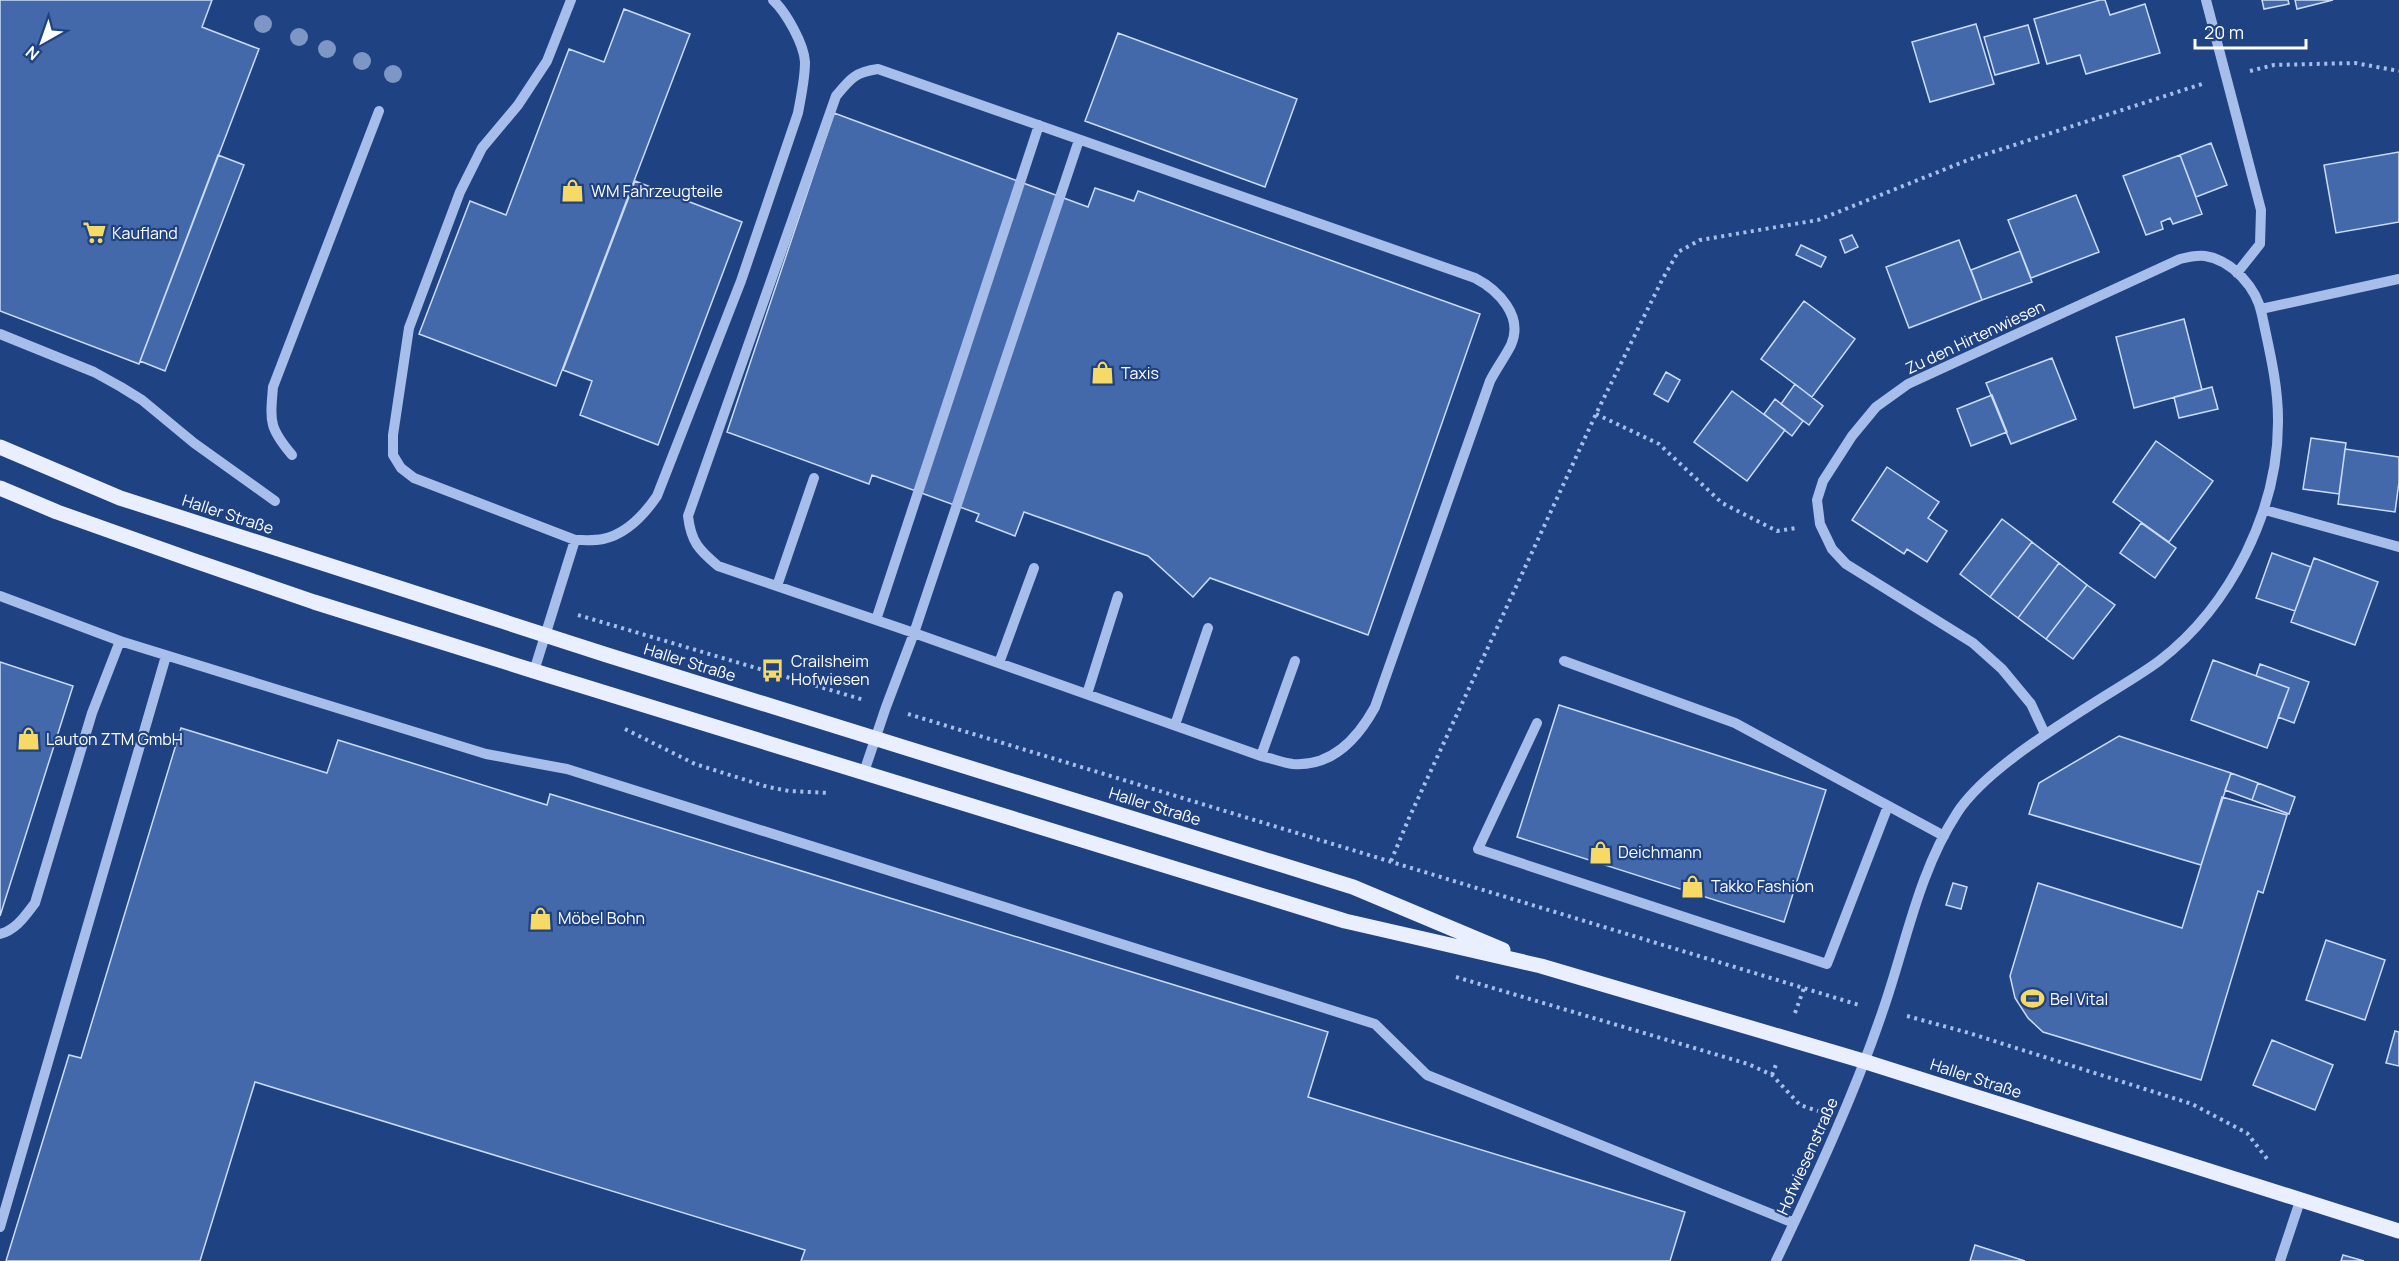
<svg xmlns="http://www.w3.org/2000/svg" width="2399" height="1261" font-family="Manrope,sans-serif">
  <rect width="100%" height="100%" fill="#1f4283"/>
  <path fill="#4469aa" stroke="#cadbf7" stroke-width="1.5" d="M0,0h212l-10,27 57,22 -120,315 -139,-53z
    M2100,0h5l5,15 35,-11 15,49 -74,21 -6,-19 -33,9 -13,-45z
    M2262,0h26l1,4 -25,5z
    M2295,0h38l-36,9z
    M624,9l66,25 -134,352 -137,-52 51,-133 36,14 63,-166 35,13z
    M1976,24l18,60 -64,18 -18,-60z
    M2028,25l11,38 -44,12 -11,-38z
    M1118,33l179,66 -32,88 -180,-66z
    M834,113l254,94 7,-19 39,13 4,-10 342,123 -112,321 -158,-57 -17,19 -45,-41 -124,-44 -9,24 -39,-15 3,-7 -107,-39 -3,9 -142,-52z
    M2211,143l16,42 -31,12 -16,-42z
    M2399,152v70l-63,11 -12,-68z
    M218,155l26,10 -79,206 -25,-10z
    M2180,155l22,59 -29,10 -3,-6 -9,4 2,7 -17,6 -23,-59z
    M635,181l107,41 -84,223 -78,-30 12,-34 -29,-11z
    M2076,195l23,57 -68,26 -23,-58z
    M1852,235l6,12 -13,6 -5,-13z
    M1959,240l23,60 -73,28 -23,-61z
    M1801,245l25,12 -5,10 -25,-12z
    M2020,251l12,31 -50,18 -11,-30z
    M1804,301l51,38 -43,58 -51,-38z
    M2184,319l18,71 -68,18 -18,-71z
    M2052,358l24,61 -65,25 -25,-61z
    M1666,372l14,8 -12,22 -14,-8z
    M1795,384l28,22 -14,19 -28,-21z
    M2212,387l6,22 -39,9 -5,-21z
    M1732,391l53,39 -38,51 -53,-39z
    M1992,395l15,37 -36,14 -14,-37z
    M1775,399l28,22 -11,15 -28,-22z
    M2311,438l35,5 -7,51 -36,-5z
    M2156,441l57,40 -44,61 -56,-40z
    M2345,449l54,8v25l-4,30 -57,-8z
    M1887,467l52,35 -11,16 19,13 -20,31 -20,-13 -3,5 -52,-34z
    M2002,519l30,23 -42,55 -30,-23z
    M2141,523l35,25 -21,30 -35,-25z
    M2032,542l27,21 -41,55 -28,-21z
    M2272,553l39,14 -16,44 -39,-13z
    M2314,558l64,24 -23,63 -64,-23z
    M2059,563l28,22 -41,54 -28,-21z
    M2087,585l28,20 -42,54 -27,-20z
    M2213,660l76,28 -22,60 -76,-28z
    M0,662l73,24 -73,230z
    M2260,664l49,18 -15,41 -16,-6 11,-29 -33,-12z
    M1559,705l267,85 -42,132 -267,-85z
    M181,728l146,45 11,-33 209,65 3,-11 778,238 -20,65 377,115 -15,49h-869l4,-11 -550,-168 -55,179h-194l63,-206 12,3z
    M2119,736l112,37 -30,92 -172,-51 10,-31z
    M2231,773l27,10 -6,17 -27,-10z
    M2258,783l37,14 -6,17 -37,-14z
    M2222,797l65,18 -24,78 -5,-2 -57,189 -158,-48 -15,-14 -13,-20 -5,-22 28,-93 144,45z
    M1953,883l14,4 -6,22 -15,-4z
    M2326,940l59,20 -20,60 -59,-20z
    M2395,1031l4,1v34l-13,-3z
    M2272,1040l61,25 -18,45 -62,-25z
    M1975,1245l50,16h-55z
    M2343,1255l21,6h-23z"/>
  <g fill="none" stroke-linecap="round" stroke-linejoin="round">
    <path stroke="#a6bee9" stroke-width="4" stroke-dasharray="3 4.5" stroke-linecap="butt" d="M2250,71l24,-6 81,-2 44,8
      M1596,414l63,30 63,59 55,28 19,-3
      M578,615l286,85
      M908,714l951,291
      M625,729l70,35 73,23 21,4 41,2
      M1391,861l18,-43 187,-404 66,-134 16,-28 22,-12 118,-20 150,-60 234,-76
      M1456,977l292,87 24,11 28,30 18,6
      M1795,1013l9,-25
      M1907,1016l62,17 223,71 55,29 21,27
      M1772,1075l5,-13"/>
    <path stroke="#a6bee9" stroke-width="10" d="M571,0l-24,61 -29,44 -36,43 -22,44 -51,136 -16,107v20l8,13 13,10 161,62c8,0 19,1 28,-1 24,-5 41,-24 54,-43l84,-215 57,-168c3,-17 7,-34 7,-51 -1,-18 -19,-50 -32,-62
      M2206,0l55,210 -1,34 -23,29
      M878,69l597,209c23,12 49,38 36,67 -6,12 -15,24 -21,36l-115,326c-17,31 -43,60 -82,57 -10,-1 -22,-6 -32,-8l-347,-123 -196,-67c-19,-16 -27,-24 -30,-50l148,-420c14,-17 19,-24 42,-27z
      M2261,309l138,-30
      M0,334l94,38 27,15 21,13 52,43 81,58
      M292,455c-23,-27 -22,-33 -19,-68l106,-276
      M2265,510l134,37
      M777,586l37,-108
      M0,596l120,45 366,113 81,15 808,255 52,51 367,148
      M876,620l163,-495
      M1564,661l171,62 209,113
      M999,663l35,-95
      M534,671l41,-131
      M1087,694l31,-98
      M1537,723l-59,126 349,115 61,-158
      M1175,725l33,-97
      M1261,756l34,-95
      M864,772l22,-65 28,-74 165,-493
      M0,934c16,-4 25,-18 35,-31l57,-190 28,-72
      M0,1227l166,-571
      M1776,1261c39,-82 78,-165 107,-251 23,-66 35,-137 74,-197 25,-39 90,-80 129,-105 24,-16 50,-30 73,-47 72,-55 120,-152 119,-242 0,-35 -9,-70 -16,-104 -5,-27 -30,-55 -57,-59 -8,-1 -17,1 -25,3l-272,125 -32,23 -24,29 -29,45 -6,19 3,24 12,25 14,15 127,79 29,26 29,35 14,30
      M2280,1261l20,-60"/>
    <path stroke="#e9effe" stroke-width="15" d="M0,447l120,51 487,157 746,232 150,63
      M0,488l57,24 135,48 122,42 220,69 811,250 196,45 322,95 536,170"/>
  </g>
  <g fill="#7d96c3">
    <circle cx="263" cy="24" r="9"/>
    <circle cx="299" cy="37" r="9"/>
    <circle cx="327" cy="49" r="9"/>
    <circle cx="362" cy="61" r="9"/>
    <circle cx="393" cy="74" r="9"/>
  </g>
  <defs>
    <symbol id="shop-bare" viewBox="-9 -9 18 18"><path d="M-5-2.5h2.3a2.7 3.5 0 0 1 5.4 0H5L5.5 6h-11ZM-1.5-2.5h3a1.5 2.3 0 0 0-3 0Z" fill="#f7da66" stroke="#1f4283" stroke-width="2.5" paint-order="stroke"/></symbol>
    <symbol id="supermarket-bare" viewBox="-9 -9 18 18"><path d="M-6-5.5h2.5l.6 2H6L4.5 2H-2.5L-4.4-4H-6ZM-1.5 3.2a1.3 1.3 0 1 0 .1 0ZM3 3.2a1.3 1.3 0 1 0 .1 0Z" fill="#f7da66" stroke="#1f4283" stroke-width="2.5" paint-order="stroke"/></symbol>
    <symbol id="bus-bare" viewBox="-9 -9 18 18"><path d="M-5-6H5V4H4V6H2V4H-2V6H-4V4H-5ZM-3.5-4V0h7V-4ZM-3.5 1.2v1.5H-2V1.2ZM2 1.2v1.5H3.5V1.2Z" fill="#f7da66" stroke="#1f4283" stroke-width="2.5" paint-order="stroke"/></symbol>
    <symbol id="stadium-bare" viewBox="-9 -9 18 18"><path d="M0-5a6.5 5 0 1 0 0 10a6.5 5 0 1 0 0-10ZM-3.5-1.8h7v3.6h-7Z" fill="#f7da66" stroke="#1f4283" stroke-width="2.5" paint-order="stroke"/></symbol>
  </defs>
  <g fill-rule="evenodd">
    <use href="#shop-bare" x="556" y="174" width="33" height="33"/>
    <use href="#supermarket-bare" x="78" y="216" width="33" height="33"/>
    <use href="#shop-bare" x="1086" y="356" width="33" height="33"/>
    <use href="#bus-bare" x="756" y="654" width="33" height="33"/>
    <use href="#shop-bare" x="12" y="722" width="33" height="33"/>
    <use href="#shop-bare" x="1584" y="836" width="33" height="33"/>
    <use href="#shop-bare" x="1676" y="870" width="33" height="33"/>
    <use href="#shop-bare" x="524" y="902" width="33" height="33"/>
    <use href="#stadium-bare" x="2016" y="982" width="33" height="33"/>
  </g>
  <g text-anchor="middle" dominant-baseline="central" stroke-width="4.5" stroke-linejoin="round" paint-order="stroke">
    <g font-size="16" fill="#fff" stroke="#1f4283" text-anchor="start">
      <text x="591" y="191">WM Fahrzeugteile</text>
      <text x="112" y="233">Kaufland</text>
      <text x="1121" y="373">Taxis</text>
      <text x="791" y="661">Crailsheim<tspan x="791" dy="18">Hofwiesen</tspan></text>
      <text x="46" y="739">Lauton ZTM GmbH</text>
      <text x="1618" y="852">Deichmann</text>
      <text x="1711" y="886">Takko Fashion</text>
      <text x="558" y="918">Möbel Bohn</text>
      <text x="2050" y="999">Bel Vital</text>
    </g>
    <g font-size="16" fill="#fff" stroke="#1f4283">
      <text transform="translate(1975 337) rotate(-25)">Zu den Hirtenwiesen</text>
      <text transform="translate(228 514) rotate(18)">Haller Straße</text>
      <text transform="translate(690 662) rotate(17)">Haller Straße</text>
      <text transform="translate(1155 806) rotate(17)">Haller Straße</text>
      <text transform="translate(1976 1078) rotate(18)">Haller Straße</text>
      <text transform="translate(1807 1156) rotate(-66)">Hofwiesenstraße</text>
    </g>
  </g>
  <g transform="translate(42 42) rotate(220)" stroke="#1f4283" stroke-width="4.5" paint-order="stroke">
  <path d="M0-4.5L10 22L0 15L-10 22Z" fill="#ffffff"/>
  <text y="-9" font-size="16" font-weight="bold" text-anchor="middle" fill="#ffffff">N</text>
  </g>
  <path d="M2195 39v9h111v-9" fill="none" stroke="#ffffff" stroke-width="3"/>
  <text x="2204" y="39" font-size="18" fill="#ffffff" stroke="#1f4283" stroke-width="4.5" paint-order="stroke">20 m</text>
</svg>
